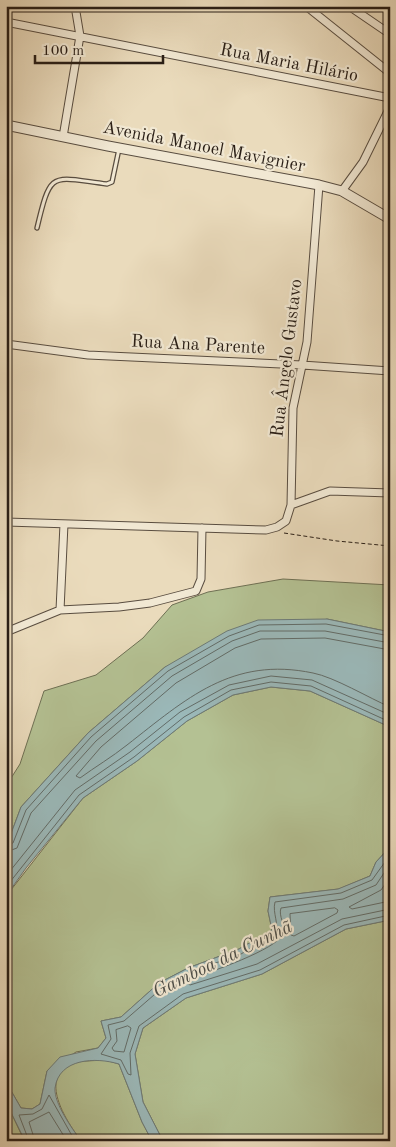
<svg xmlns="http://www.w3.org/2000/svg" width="396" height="1147" font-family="'Old Standard TT',serif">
  <rect width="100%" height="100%" fill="#eadbbc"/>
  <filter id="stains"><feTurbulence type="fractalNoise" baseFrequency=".004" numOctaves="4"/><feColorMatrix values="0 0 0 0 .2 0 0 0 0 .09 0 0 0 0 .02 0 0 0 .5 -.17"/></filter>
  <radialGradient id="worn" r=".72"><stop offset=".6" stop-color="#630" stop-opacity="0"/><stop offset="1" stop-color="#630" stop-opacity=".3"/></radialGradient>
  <path fill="#b4c193" stroke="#6e7054" d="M283,579l107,6v47l-63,-13 -162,48 -77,66 -67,74 -15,40v-61l14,-22 24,-73 52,-16 47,-37 29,-33 36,-13z
    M271,687l39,4 80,36v120l-14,15 -6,14 -31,13 -69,8 -2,14 4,19 -33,19 -51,19 -29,15 -38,34 -20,4 5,17 -8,10 -22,4 -29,19 -7,33 -8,5 -11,-1 -15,-26 1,-187 76,-97 54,-37 50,-40 46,-26z
    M390,920v221h-227l-20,-39 -8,-48 8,-26 43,-30 76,-24 84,-45z
    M105,1060l14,4 23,58 10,19h-71c-13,-18 -42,-60 -12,-76 9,-5 25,-4 36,-5z
    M6,1102l18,38 1,1h-19z"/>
  <path fill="#9bb9ba" stroke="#6d7b78" d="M327,619l63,13v95l-80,-36 -39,-4 -38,8 -46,26 -50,40 -54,37 -57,70 -20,28v-49l15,-40 67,-74 77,-66 62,-36 31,-11z
    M390,847v73l-44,9 -84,45 -76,24 -43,30 -8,26 8,48 20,39h-11l-10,-19 -23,-58c-23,-7 -60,-6 -64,24 -1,16 17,40 26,53h-56l-19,-39v-20l15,26 11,1 8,-5 7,-33 13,-14 38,-9 8,-10 -5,-17 20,-4 38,-34 29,-15 51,-19 33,-19 -4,-19 2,-14 68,-8 32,-13 6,-14z"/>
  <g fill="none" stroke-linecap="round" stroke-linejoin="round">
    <path stroke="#626c68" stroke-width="1" d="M390,650l-65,-12 -64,1 -26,9 -59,35 -75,64 -25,29 4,2c15,-11 32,-21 47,-33 59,-46 105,-89 186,-72 21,4 56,25 77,34
      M6,846l7,-3 13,-33 65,-73 77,-66 61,-35 30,-11 67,-1 64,12
      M6,852l11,-4 14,-35 65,-72 76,-65 60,-35 28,-10h65l65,12
      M390,855l-18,25 -31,13 -66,9c-3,11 5,23 0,32l-34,20 -51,18 -28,16 -38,33 -16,4 3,14 -10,15 20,6 7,14 3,1 -1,-22 9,-27 44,-32 77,-24 84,-45 46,-10
      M390,864l-14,21 -33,14 -62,9c-3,8 5,17 2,26 -7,16 -73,38 -90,44l-6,5 3,2 67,-21 85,-45 48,-10
      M6,876l69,-86 55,-38 50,-40 49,-27 42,-9 41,4 78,35
      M390,877l-9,13 -32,17 3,2 38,-8
      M6,887l73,-92 55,-38 50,-40 47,-27 40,-8 40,4 79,36
      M335,908l3,2 -1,3 -43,23 -3,-1 -1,-21z
      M128,1026l3,2 -7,24 -10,-1 -2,-3 5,-7 -1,-11z
      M29,1141l-10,-26 14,-1 9,-5 7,-14 26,46
      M35,1141l-6,-19 20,-10 18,29"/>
    <defs>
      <path id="service" d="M37,228c14,-59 14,-51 70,-44l5,-2 7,-33"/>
      <path id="minor" d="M306,6l84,67
        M349,6l41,28
        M6,22l384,76
        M63,137l17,-101 -5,-30
        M342,191l21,-29 27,-55
        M6,344l82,11 214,10 88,6
        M291,505l39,-14 60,2
        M6,522l260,8 11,-3 9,-6 5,-16 2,-97 14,-66 12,-157
        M60,610l4,-86
        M6,632l54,-22 59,-3 31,-4 46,-12 5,-12 1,-51"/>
      <path id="tertiary" d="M6,125l102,21 211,39 23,6 48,28"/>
    </defs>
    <use href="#service" stroke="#594d40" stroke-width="5.5"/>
    <use href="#minor" stroke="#594d40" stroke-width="9"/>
    <use href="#tertiary" stroke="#594d40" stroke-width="11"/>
    <path stroke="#291e16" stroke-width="1" stroke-dasharray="4 2.5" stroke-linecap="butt" d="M284,533l53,8 53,5"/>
    <use href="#service" stroke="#f1e8d3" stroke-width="3"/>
    <use href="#minor" stroke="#f1e8d3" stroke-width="7"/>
    <use href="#tertiary" stroke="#f1e8d3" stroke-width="9"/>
  </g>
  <g text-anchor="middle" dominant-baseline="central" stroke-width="4.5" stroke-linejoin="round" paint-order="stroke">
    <g font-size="18" fill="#291e16" stroke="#f1e8d3">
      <text transform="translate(289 63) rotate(11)">Rua Maria Hilário</text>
      <text transform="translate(204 147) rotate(11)">Avenida Manoel Mavignier</text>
      <text transform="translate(198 345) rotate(3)">Rua Ana Parente</text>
      <text transform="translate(287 358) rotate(-83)">Rua Ângelo Gustavo</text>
    </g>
    <g font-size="19" font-style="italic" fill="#4b4c47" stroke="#f1e8d3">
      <text transform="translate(223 960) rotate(-26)">Gamboa da Cunhã</text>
    </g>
  </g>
  <rect width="396" height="1147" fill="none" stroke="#eadbbc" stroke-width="25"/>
  <rect x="8" y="8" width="381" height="1132" fill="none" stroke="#291e16" stroke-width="2.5"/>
  <rect x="12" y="12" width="371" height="1122" fill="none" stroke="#291e16"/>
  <path d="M35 55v8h128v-8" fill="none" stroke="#291e16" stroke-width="2.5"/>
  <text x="42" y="55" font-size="15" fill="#291e16" stroke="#f1e8d3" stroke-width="4" paint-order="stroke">100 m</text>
  <rect width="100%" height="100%" filter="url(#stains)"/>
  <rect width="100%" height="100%" fill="url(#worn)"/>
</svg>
